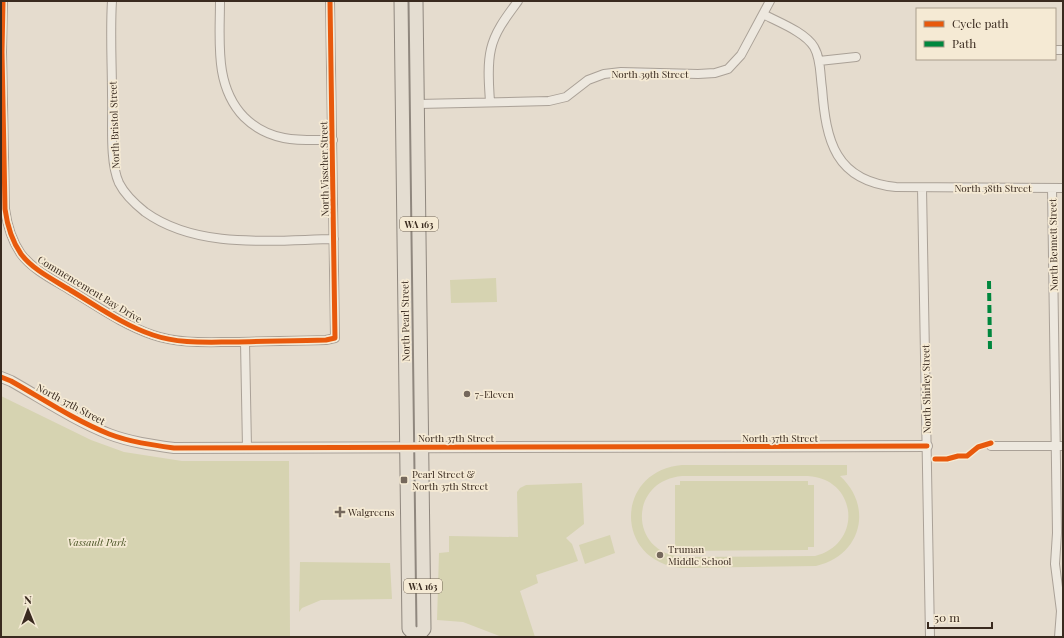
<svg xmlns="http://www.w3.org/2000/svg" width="1064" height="638" font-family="'Playfair Display',serif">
  <rect width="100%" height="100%" fill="#e5dcce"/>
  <path fill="#d6d3b1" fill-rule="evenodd" d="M496,278l1,24 -46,1 -1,-23z
    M1,396l90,44 33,12 58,9h107l1,175 -289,1z
    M682,465h165v10l-7,1c34,31 21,80 -24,90l-134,2c-68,-6 -68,-97 0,-103zM682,476h126c50,3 55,68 7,80l-133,1c-53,-4 -54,-76 0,-81z
    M680,481h128v4h6v62h-6v3l-128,1v-4h-5v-62h5z
    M582,483l2,41 -18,14 6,6 6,17 -42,14 2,8 -18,8 15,46h-33l-39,-15 -26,-2 2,-67 10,-1v-16l69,1 -1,-45 3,-4 6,-3z
    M610,535l5,18 -30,11 -6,-19z
    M300,562l90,1 2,36 -71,1 -19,8 -3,4z"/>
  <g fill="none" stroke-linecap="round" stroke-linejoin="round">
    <defs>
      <path id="minor" d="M3,1l-1,51 3,157c2,15 7,32 16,45 12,16 33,26 49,36 27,16 53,35 83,45 26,9 54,7 81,7 31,-1 61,-1 92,-2l9,-2 -5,-337
        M112,1c-2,31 0,63 0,94 1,25 -3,66 7,88 6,12 16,21 26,29 53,38 128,28 189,27
        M220,1c0,40 -6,85 24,116 11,11 25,18 40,21 16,3 32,2 49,2
        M763,14c15,8 42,18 51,33 7,12 6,28 8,41 4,53 13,93 74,99l167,1
        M1055,50h8
        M819,61l37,-4
        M490,102c-1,-17 -3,-36 1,-53 4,-18 16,-33 27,-48
        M418,104l131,-3 17,-4 22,-17 16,-6 17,-2 77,2 17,-1 13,-4 13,-14 29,-54
        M922,188l8,449
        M1052,188l5,345 -2,31 6,47 -2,26
        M245,342l2,106
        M991,446h72"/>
      <path id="tertiary" d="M1,377l10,4c32,18 63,39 98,53 21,8 43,11 65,14l753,-2"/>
      <path id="primary" d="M401,1l8,628 8,8
        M416,1l8,628 -7,8"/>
    </defs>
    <use href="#minor" stroke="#aaa197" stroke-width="10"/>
    <use href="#tertiary" stroke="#aaa197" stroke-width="12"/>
    <use href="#primary" stroke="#8f877e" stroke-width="15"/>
    <use href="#minor" stroke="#ede8df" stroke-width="8"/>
    <use href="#tertiary" stroke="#ede8df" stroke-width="10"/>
    <use href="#primary" stroke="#e4ddd1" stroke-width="13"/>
    <path stroke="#00873e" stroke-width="4" stroke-dasharray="8 4" stroke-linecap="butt" d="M989,281l1,68"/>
    <defs>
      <path id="cycleway" d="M3,1l-1,51 3,157c2,15 7,32 16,45 12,16 33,26 49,36 27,16 53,35 83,45 26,9 54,7 81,7 31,-1 61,-1 92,-2l9,-2 -5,-337
        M1,377l10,4c32,18 63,39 98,53 21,8 43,11 65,14l753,-2
        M935,459h12l11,-3h9l11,-9 13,-4"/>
    </defs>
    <use href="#cycleway" stroke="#f5ead4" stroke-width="8"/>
    <use href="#cycleway" stroke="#e8590c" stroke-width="5"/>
  </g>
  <g fill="#75685c" stroke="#f5ead4" stroke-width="1.5">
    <circle cx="467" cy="394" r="4"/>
    <rect x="400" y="476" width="8" height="8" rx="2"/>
    <path d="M338 506h4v4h4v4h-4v4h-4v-4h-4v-4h4z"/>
    <circle cx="660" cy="555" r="4"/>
  </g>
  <g text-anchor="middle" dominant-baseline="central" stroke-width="3.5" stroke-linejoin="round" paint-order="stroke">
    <g fill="#f5ead4" stroke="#716455" stroke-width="1">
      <rect x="400" y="217" width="38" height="14" rx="3"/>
      <rect x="404" y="579" width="38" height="14" rx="3"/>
    </g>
    <g font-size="9" font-weight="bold" fill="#392a1f">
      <text x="419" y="224">WA 163</text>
      <text x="423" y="586">WA 163</text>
    </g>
    <g font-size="10" fill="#392a1f" stroke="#f5ead4">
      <text x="650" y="74">North 39th Street</text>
      <text transform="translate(114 125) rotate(-92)">North Bristol Street</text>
      <text transform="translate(324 169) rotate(-91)">North Visscher Street</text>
      <text x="993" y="188">North 38th Street</text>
      <text transform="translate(1053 245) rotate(-91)">North Bennett Street</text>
      <text transform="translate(90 289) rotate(31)">Commencement Bay Drive</text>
      <text transform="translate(405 321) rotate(-91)">North Pearl Street</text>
      <text transform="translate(926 389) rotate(-91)">North Shirley Street</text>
      <text transform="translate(71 404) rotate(28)">North 37th Street</text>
      <text x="456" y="438">North 37th Street</text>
      <text x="780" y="438">North 37th Street</text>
    </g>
    <g font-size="10" fill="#392a1f" stroke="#f5ead4" text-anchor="start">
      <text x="475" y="394">7-Eleven</text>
      <text x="412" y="474">Pearl Street &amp;<tspan x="412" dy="12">North 37th Street</tspan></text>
      <text x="348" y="512">Walgreens</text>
      <text x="668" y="549">Truman<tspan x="668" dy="12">Middle School</tspan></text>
    </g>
    <g font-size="10" font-style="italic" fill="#4b5526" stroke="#f5ead4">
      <text x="97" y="542">Vassault Park</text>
    </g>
  </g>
  <rect width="1064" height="638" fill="none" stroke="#392a1f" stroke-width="4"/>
  <rect x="916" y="8" width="140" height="52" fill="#f5ead4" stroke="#aa9d8c"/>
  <rect x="924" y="21" width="20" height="6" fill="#e8590c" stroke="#aa9d8c"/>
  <text x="952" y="28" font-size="12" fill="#392a1f">Cycle path</text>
  <rect x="924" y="41" width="20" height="6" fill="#00873e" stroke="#aa9d8c"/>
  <text x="952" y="48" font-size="12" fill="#392a1f">Path</text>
  <g transform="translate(28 610) rotate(359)" stroke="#f5ead4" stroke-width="3" paint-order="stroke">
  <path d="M0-3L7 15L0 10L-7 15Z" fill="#392a1f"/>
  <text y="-6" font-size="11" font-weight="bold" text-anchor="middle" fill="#392a1f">N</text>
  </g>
  <path d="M928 622v6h64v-6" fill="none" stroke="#392a1f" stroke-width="2"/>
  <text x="934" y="622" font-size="12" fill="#392a1f" stroke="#f5ead4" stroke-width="3" paint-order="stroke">50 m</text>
</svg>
